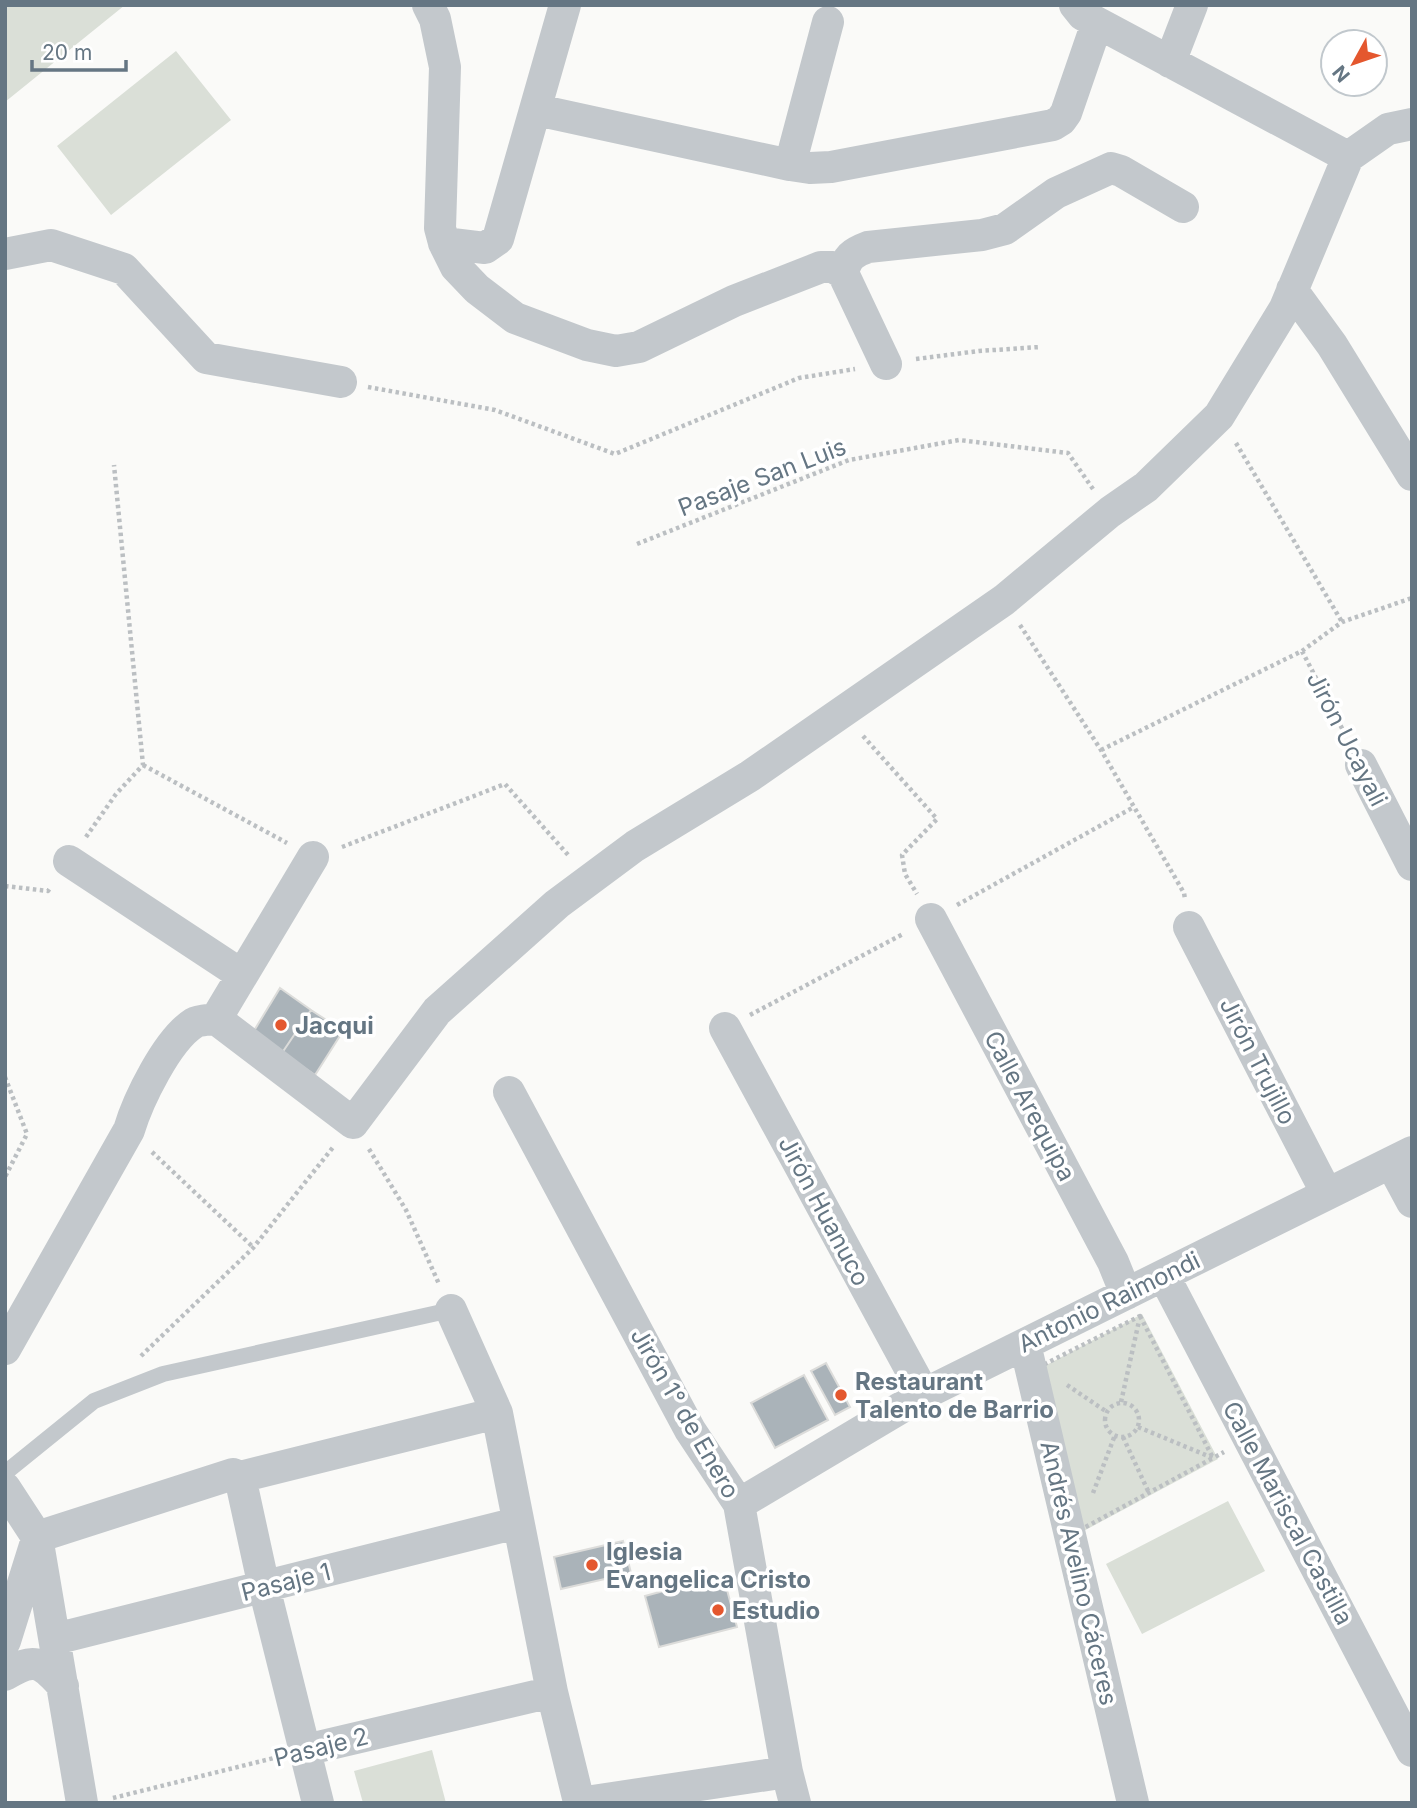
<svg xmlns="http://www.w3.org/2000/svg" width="1417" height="1808" font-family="Inter,sans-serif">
  <rect width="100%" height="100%" fill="#fafaf8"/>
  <path fill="#dadfd7" d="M5,5h120l-120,97z
    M176,51l55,69 -120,95 -54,-69z
    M1142,1314l76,145 -140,75 -39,-165z
    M1228,1501l37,70 -123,63 -36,-70z
    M432,1750l14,53h-83l-9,-32z"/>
  <path fill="#aab3b9" stroke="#dcdcda" stroke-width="2" d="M280,988l31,22 -29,43 -30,-19z
    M311,1010l32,21 -28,44 -33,-22z
    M826,1363l24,44 -15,8 -24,-44z
    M804,1375l24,45 -53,28 -24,-45z
    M623,1541l8,32 -70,16 -7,-32z
    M723,1575l14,52 -78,20 -14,-51z"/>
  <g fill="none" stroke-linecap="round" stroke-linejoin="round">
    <path stroke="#bbbfc2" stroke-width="4.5" stroke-dasharray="3.5 3.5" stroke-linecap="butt" d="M916,359l63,-8 61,-4
      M368,387l127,23 120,44 184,-76 56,-9
      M1236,443l106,179
      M637,544l212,-84 110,-20 109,13 25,36
      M1020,625l81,125 83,143 1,6
      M1302,651l45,87
      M863,736l74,83 -35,36 3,19 12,20
      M1101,750l201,-99 40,-29 70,-24
      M143,765l144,78
      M86,837l30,-43 27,-29 -29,-300
      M342,847l163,-63 64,72
      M5,886l43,5 3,-4
      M957,905l177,-98
      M750,1015l153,-81
      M5,1077l22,57 -22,43
      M369,1149l37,61 33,74
      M152,1152l101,95
      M1140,1316l73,142 -133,72 -39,-164z
      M141,1356l112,-108 81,-102
      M1067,1385l40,27
      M1121,1402l18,-81
      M1105 1420a17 17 0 1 1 34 0a17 17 0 1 1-34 0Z
      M1138,1427l75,31 11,-6
      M1123,1437l26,56
      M1093,1493l22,-58
      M113,1798l161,-40"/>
    <path stroke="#c3c8cc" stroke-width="16" d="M5,1473l89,-72 69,-27 288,-64"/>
    <path stroke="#c3c8cc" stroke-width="32" d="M428,5l7,14 10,48 -5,161 4,15 12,24 21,22 38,29 72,27 29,6 23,-4 95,-46 87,-34h12l10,6 43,91
      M1075,5l8,10 265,142
      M1170,62l22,-57
      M537,110l253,55 20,3 21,-1 222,-42 8,-5 5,-7 31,-90
      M790,165l38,-143
      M444,243l41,5 13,-9 67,-234
      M5,254l46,-9 73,24 82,89 135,24
      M843,273c4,-16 9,-20 25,-26l114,-12 23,-6 51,-36 55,-25 10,3 62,36
      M1292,290l40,55 80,130
      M1361,765l51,100
      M69,861l173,114
      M931,919l182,343 13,32
      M1189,927l138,267
      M216,1019l97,-162
      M725,1028l199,366
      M509,1092l181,338 49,74 48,268 8,31
      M1391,1163l21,39
      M1164,1276l248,475
      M451,1310l46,103 55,279 27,110
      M1025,1344l108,459
      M5,1349l124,-219c9,-30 38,-90 65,-107 5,-3 15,-3 22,-4l137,104 84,-112 120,-107 78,-58 115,-70 254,-176 106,-88 36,-25 73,-71 66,-108 63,-151 40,-28 24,-5
      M240,1477l24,110 54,216
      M5,1488l32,49 45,266
      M739,1504l185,-110 488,-242
      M37,1537l196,-63 7,3 257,-64
      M55,1639l462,-116
      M5,1641l31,-99
      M5,1675c29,-18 36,-14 58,11
      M305,1750l247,-58
      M579,1803l208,-31"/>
  </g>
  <g fill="#e4572e" stroke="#fff" stroke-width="2.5">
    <circle cx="281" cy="1025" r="7"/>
    <circle cx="841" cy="1395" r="7"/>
    <circle cx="592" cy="1565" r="7"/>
    <circle cx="718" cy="1610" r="7"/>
  </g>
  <g text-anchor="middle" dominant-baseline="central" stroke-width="7" stroke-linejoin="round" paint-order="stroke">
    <g font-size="24" fill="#657683" stroke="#fff">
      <text transform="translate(762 477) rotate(-21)">Pasaje San Luis</text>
      <text transform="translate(1347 739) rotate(63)">Jirón Ucayali</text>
      <text transform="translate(1258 1061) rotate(63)">Jirón Trujillo</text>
      <text transform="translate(1030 1106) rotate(62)">Calle Arequipa</text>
      <text transform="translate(824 1211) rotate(62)">Jirón Huanuco</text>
      <text transform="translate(1109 1302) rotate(-26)">Antonio Raimondi</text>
      <text transform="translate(685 1413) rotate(60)">Jirón 1° de Enero</text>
      <text transform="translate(1288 1513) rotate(62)">Calle Mariscal Castilla</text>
      <text transform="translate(1079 1573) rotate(77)">Andrés Avelino Cáceres</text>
      <text transform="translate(286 1582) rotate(-14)">Pasaje 1</text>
      <text transform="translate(321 1747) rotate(-14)">Pasaje 2</text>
    </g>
    <g font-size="24" font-weight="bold" fill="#657683" stroke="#fff" text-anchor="start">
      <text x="295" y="1025">Jacqui</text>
      <text x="855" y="1381">Restaurant<tspan x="855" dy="28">Talento de Barrio</tspan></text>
      <text x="606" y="1551">Iglesia<tspan x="606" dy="28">Evangelica Cristo</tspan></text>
      <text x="732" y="1610">Estudio</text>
    </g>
  </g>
  <rect width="1417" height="1808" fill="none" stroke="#657683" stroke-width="14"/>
  <g transform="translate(1354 63) rotate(230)"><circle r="33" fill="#ffffff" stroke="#c1c8cd" stroke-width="2"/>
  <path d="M0-5L12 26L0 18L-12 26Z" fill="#e4572e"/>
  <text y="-10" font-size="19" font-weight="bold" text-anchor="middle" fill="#657683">N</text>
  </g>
  <path d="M32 60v10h94v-10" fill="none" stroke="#657683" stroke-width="3.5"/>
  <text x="42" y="60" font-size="21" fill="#657683" stroke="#ffffff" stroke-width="5" paint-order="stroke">20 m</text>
</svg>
